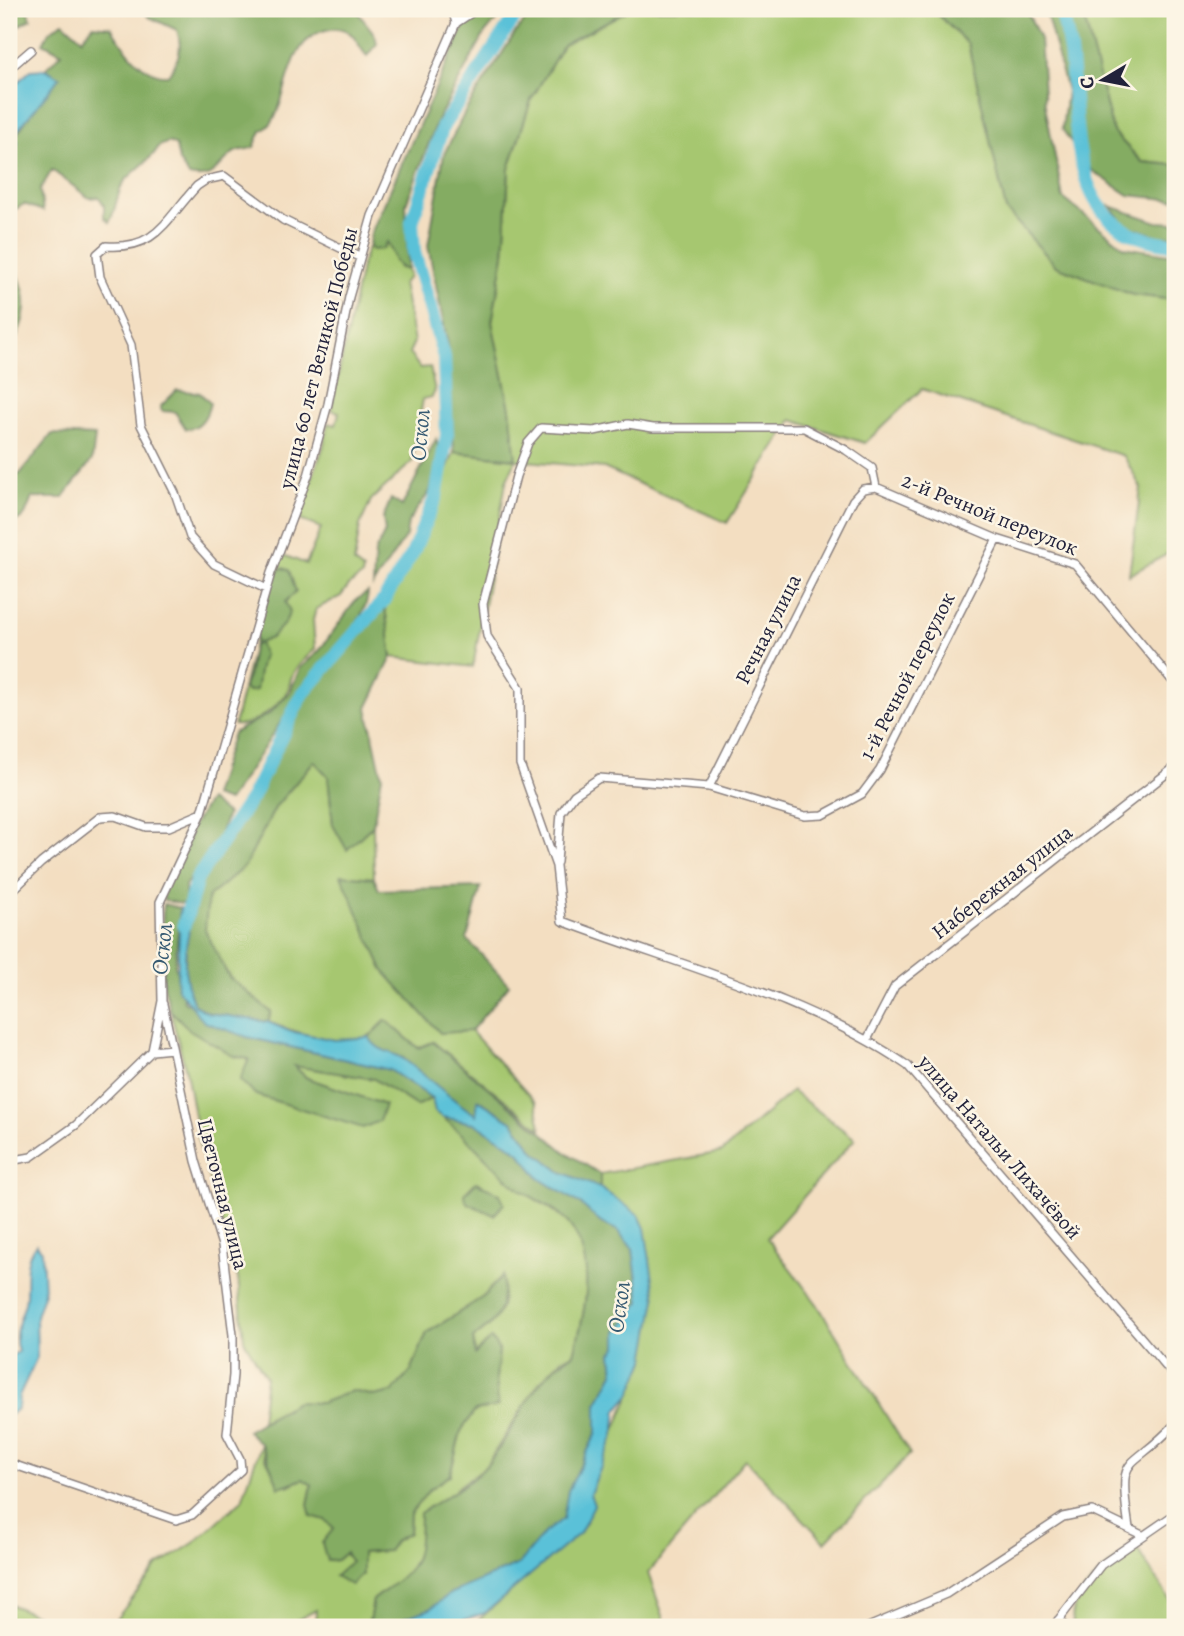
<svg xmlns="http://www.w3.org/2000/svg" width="1184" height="1636" font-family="Alegreya,serif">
  <rect width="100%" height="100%" fill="#fcf5e5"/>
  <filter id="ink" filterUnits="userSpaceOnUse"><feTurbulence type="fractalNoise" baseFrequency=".0143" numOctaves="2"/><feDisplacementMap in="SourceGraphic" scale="14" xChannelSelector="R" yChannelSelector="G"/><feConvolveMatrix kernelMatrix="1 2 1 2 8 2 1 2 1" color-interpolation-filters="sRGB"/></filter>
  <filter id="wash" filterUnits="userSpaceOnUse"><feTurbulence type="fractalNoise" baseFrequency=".00686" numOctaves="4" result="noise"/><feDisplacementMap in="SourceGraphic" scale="28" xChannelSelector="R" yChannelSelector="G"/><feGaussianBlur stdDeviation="1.57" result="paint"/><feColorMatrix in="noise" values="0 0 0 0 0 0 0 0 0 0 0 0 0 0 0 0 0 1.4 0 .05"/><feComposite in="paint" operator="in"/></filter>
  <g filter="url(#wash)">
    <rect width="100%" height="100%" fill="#f3dec1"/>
    <path fill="#a6c76f" stroke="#647455" stroke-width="2" d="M630,9h302l36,35 38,166 50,56 77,29 42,5v250l-46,25 12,-87 -17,-32 -202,-67 -57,54 -73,-23 -65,103 -123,-55 -88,-8 -10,22 -33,185 -81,-10 -8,-57 29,-48 41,-100 61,7 -5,-50 -18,-87 12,-67 5,-86 22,-69 32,-55z
      M1082,9h93v156l-33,-3 -29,-30z
      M387,242l12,26 9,2 1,7 -6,6 11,59 -5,11 11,15 10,-1 5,24 -3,6 -9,2 -11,63 -41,38 -11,25 -6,38 9,7 -1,6 -12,8 -9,12 -25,13 -3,11 2,29c-7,7 -18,16 -22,25 -3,5 -3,11 -5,16 -8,15 -36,38 -54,35l30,-121 17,-50 25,10 15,-36 -24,-9 26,-71 5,-25 8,2 3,-13 -8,-2 31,-147 7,-18 4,5z
      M314,761l14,15 5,49 14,24 26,-24 1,53 -33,-2 99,157 31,-2 65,72 5,26 -108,-87 -15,6 -32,-28c-5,5 -10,12 -16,15 -23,15 -79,-4 -102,-13l3,-10 -42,-35 -25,-48 4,-32 37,-31 31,-60z
      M170,1010c55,54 142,71 214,95l-77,-27 -15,-13 82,14 43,27 15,-8 3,14c30,19 53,48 79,72 13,12 30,19 44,30 44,32 27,96 16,140l-13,6 -23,24 -53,83 -28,21 -37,44c1,37 -20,47 -47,68l-5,27h-53l1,-17 -32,17h-174l47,-60 38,-25 47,-42 19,-56 4,15 23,27 15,-7 9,6 -4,20 27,23 -8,33 10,-1 8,-7 17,21 -1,-21 14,-1 34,-19 1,-19 20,-25 20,-14 11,-44 14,-20 23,-5 -2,-28 3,-28 -24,5 -2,-17c25,-15 34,-34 29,-62l-19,21 -56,36 -16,38 -19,21 -18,4 -22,-5 -31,13 -24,-2 -36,19 5,-44 -22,-37 -6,-62 -39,-135 -13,-72z
      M792,1091l63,48 -88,99 50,66 93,150 -85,88 -80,-83 -97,114 19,54h-196l115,-104 4,-29 9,-27 46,-107 -20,-155 -25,-17v-14l122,-22z
      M1135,1546l40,62v19h-100c-15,-27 39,-66 60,-81z
      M9,1604l56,23h-56z"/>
    <path fill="#84ac62" stroke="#53674e" stroke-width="2" d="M9,9h19l3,10 -22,12z
      M142,9h215c5,14 19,20 20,35l-10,12c-6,-6 -10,-16 -16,-22 -7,-6 -13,-6 -20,-5 -53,7 -39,91 -70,102l-7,16c-7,4 -15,1 -22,7 -15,12 -18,28 -43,22l-10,-15 -3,-15 -7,-4 -10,4c-5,12 -24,23 -34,35 -9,10 -8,29 -16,41l-5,-5v-12l-5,-8 -10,1 -37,-28 -12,20 3,21 -19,-7 -15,9v-67l34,-51 16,-17 -14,-9 17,-16 -19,-10 6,-11 14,-10 19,17 11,-14 18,2c12,19 32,50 57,48 11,-15 15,-27 9,-45l-28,-13z
      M480,9h26l-21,24 -47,86 -32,85 2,66c-18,-4 -12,-16 -21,-28l-4,7 -11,1 -3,-5 2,-12 92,-206z
      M535,9h95l-67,36 -32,55 -22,69 -5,86 -12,67 18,87 6,50 -62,-7 -6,-107 -20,-99 16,-92 22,-44 51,-80z
      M932,9h94l14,30 5,66 18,93 61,49 51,8v45l-42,-5 -77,-29 -50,-56 -38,-166z
      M1045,9h37l31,123 29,30 33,3v35l-46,-5 -38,-25 -29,-41 5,-38z
      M1110,206l47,16 18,1v13l-14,1 -36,-12z
      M9,257c24,41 19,56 0,98z
      M177,390l23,3 10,10c-3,14 -9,25 -24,26l-11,-17 -13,-1 -2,-4z
      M52,434l43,2 -3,24 -29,38h-31l-7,17 -16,11v-50l11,-2z
      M436,439l4,15 -10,37 -22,31 -2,14 -33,49 2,-33 10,-20 -2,-14 8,-19 11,7z
      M283,568l6,2 7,22 -11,10 5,9 -5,12 -14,15 -12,5 5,12c-6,11 -5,23 -8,35l-9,2 -3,-5 5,-13 4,-27 4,-3 -2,-9 20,-64z
      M368,592c-1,32 -49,76 -68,102 -25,35 -47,72 -72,107l-15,-5 20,-63 36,-19 21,-22 10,-24 19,-17 37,-51z
      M384,600l8,57 -25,51 15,68 -9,49 -26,25 -14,-25 -5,-49 -14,-15 -38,45 -31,60 -37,31 -3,33 24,47 42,35 -3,10 -59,-9 -15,-8 -10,-26 3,-44 10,-56 55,-82 49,-101z
      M209,800l18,14 -13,37 -29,34 1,20 -23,-5 4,-23 19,-29 6,-21z
      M341,875l33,3 5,12 102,-3 -14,52 42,46 -38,46 -31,2 -57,-63z
      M163,904l17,4 -5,57 9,36 63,36 143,33 42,28 -15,8 -43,-27 -80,-13 13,12 78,27 -6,16 -16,7 -107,-33 -16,-15 9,-21 -16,-3 -43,-26 -20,-20 -8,-32z
      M386,1020l32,28 15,-6 131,109 36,23v14l-39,-16 -28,-22 -20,-28 -34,-22 -2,16 -25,-16 -49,-42 -27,-9 -7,-12z
      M442,1117l32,6 26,16 19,13 21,27 42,26 19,18 16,7 16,19 7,53 -23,30v16l-5,5 2,20 -17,31v28l-29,59 -4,29 -19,12 -26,32 -68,29 -21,16 -26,9 -6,9h-30l5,-27c44,-34 46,-31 47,-87 21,-14 49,-28 66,-47 31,-36 43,-89 88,-112 12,-46 25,-100 -12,-138 -13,-12 -32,-18 -45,-29 -27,-22 -48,-49 -75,-70z
      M476,1182l24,12 4,10 -10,11 -27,-12 -3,-9z
      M503,1275c2,32 -3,45 -30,63l2,16 16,-16 8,12 -3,28 2,28 -23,5 -14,20 -11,44 -20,14 -20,25 -1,19 -13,7 -8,11 -26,2v21l-11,11 -16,-9 16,-14 -6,-9 -8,7 -10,1 -5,-18 12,-15 -9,-8 -14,-4 -3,-11 4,-20 -9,-6 -24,8 -18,-43 -14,-13 50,-29 24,1 31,-12 22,5 18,-4 19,-21 16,-38 56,-36z"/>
    <path fill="#5ac1d8" stroke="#3e728a" stroke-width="2" d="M45,69l15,8 -46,58 4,7 -3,8 -6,-4v-56l22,-20z
      M180,908l14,3c-10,36 -14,59 0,94l15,8 59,9 21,9 46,9 34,-3c9,16 22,13 36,23 24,18 45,39 71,55l2,-15 35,22 20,28 28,22 39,16 25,17 14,10 6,13 11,71 -11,61 -15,35 -13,15 -3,25 -24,59 4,11 -14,28 -95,80 -19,6 -13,8h-55l6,-9 26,-9 21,-16 68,-29 26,-32 18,-13 5,-28 29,-59v-28l17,-31 -2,-20 5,-6v-15l23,-30 -7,-53 -16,-19 -16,-7 -19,-18 -42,-26 -21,-27 -19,-13 -26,-16 -32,-6 -7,-5 -3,-14 -42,-28 -143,-33 -43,-15 -27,-34z
      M36,1244l6,7 2,41 -8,24 1,41 -18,39 -1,12 -9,8v-59l9,-5c-6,-20 2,-30 7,-49 4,-21 -4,-40 11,-59z"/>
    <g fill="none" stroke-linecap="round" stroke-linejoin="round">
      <path stroke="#5ac1d8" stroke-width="14" d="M1061,9c3,14 7,28 9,42 10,79 -6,185 105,193
        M184,925l13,-46 55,-82 49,-101 83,-96 29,-48 23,-56 11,-61 -3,-78 -30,-105 -2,-30 31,-96 77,-117"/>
    </g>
  </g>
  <g filter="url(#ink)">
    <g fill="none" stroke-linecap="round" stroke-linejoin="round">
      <defs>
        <path id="street" d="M452,9l4,14
          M9,69l22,-19
          M876,487l-4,-19 -26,-18 -42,-22h-151l-25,-4 -34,7 -53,-3 -13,15 -12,33 -33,128 4,32 33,52v76l36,102 6,55c113,43 246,76 346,145l267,311
          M266,589l-52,-25 -24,-27 -15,-44 -34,-68 -10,-80 -31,-68 -3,-23 9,-8c51,4 59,-26 91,-60l9,-6 18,-4 59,44 76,37
          M709,787l144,-287 10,-11 13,-2 121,52 78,25 100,120
          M557,862l4,-49 13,-18 25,-17 110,9 96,29 18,-1 39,-21 18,-24 117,-231
          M9,894l32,-31 59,-46 15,-1 31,11h23l33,-14
          M868,1038l27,-52 280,-219
          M152,1051l20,-2
          M9,1161l22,-4 45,-32 76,-74 10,-50 -2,-99 42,-89 69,-240 37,-97 20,-72 21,-107 23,-81 84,-193 21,-14
          M9,1463l167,57 16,-5 49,-45 -1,-11 -13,-25 6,-59v-40l-11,-90 -26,-84 -33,-157
          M1129,1528c-12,-80 -1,-53 46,-104
          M1058,1620l8,7
          M868,1627l78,-33 117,-77 29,-6 50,24
          M1053,1627l48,-62 74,-51"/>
      </defs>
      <use href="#street" stroke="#8a807e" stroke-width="10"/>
      <use href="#street" stroke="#fff" stroke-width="7"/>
    </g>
  </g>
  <g text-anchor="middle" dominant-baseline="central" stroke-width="5" stroke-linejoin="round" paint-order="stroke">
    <g font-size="21" fill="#22223b" stroke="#fcf5e5">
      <text transform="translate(318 358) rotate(-76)">улица 60 лет Великой Победы</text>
      <text transform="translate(990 514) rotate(22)">2-й Речной переулок</text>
      <text transform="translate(768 629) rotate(-63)">Речная улица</text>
      <text transform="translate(907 676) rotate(-63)">1-й Речной переулок</text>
      <text transform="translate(1002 882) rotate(-38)">Набережная улица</text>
      <text transform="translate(1000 1147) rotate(49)">улица Натальи Лихачёвой</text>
      <text transform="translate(223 1194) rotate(76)">Цветочная улица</text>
    </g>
    <g font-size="23" font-style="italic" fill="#365a72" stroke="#fcf5e5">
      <text transform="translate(420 435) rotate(-85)">Оскол</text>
      <text transform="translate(162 949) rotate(-84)">Оскол</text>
      <text transform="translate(619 1307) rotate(-82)">Оскол</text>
    </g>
  </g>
  <rect width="1184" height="1636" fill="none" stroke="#fcf5e5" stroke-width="35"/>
  <g transform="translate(1103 80) rotate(260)" stroke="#fcf5e5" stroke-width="5" paint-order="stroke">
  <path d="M0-5L12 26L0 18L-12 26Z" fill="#22223b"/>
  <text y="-10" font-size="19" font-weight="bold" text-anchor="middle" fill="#22223b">С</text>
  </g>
</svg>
